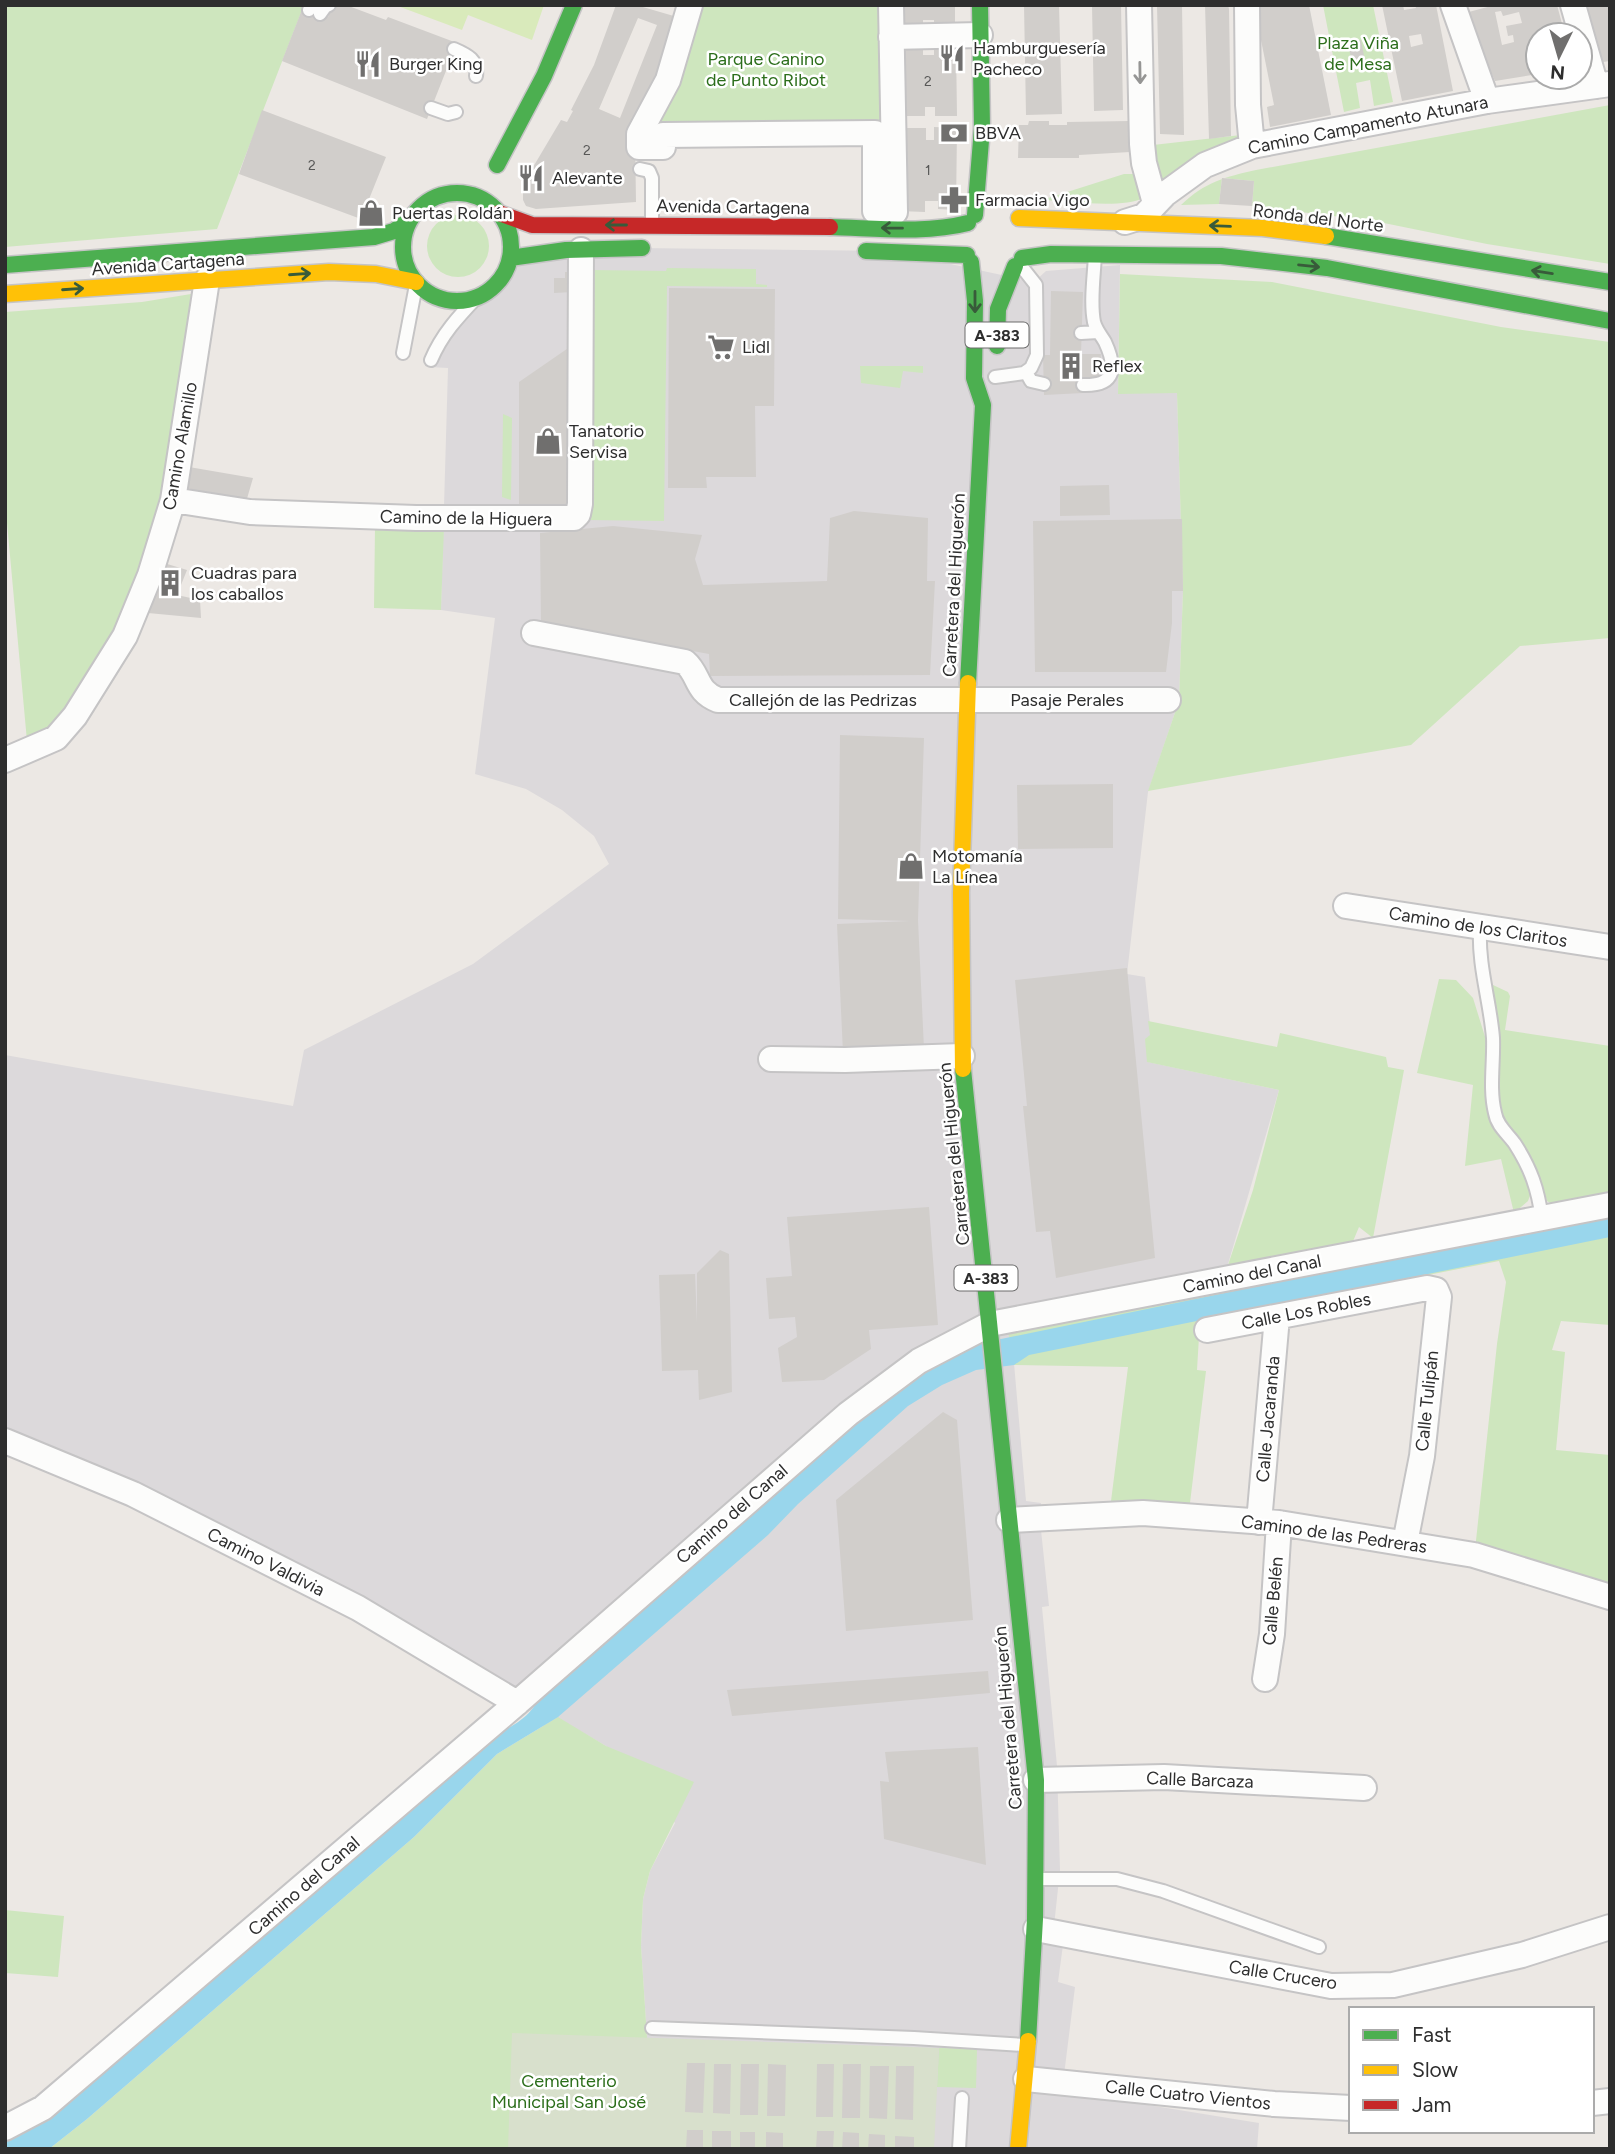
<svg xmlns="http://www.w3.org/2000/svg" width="1615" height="2154" font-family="Figtree,sans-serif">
  <rect width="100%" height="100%" fill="#ece8e4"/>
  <path fill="#dcd9db" d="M639,248l251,3 144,31 12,-11 74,-6 -2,128h59l6,198 -4,110 -31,91 -21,182 18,3 6,58 -3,27 131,28 -53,181 4,17 -202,42 -17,-1 15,172 15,2v27l8,76 -7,1 15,159 3,104 -6,56 11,4 -7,52 17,5 -13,104 197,32 -2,26h-749l139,-112 -6,-91 2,-47 7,-28 25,-48 -69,-77 -48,-28 -14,8 -29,-32 -510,-263v-376l288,51 11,-56 169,-86 136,-100 -15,-28 -32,-26 -36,-21 -51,-15 20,-156 -54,-8 7,-242 -18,-1 1,-7 47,-64 15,-9 11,-13 6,-16z"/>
  <path fill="#cee6be" d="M5,5h299l-87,224 -212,18z
    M690,5h201l3,149 -19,-21 -236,1z
    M1323,5h50l20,97 -19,4 -4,-26 -14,3 4,25 -16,4z
    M1610,105v159l-123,-20 -113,-23 -122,-15 2,-25 -32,-3 -3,26 -38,1c24,-23 44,-28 75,-35z
    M1241,135l-82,47 -6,-37z
    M1124,174h9l8,4 2,20c-20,11 -77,3 -101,2z
    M427 246a31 31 0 1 1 62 0a31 31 0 1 1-62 0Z
    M667,268l89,1v15l11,1v2l-100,-1 -3,235 -76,-1 2,-250 76,1z
    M1120,274l152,8 229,45 109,15v296l-90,8 -109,99 -263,46 31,-90 4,-110 -6,-198 -59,1z
    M191,294l-14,132 -35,149 -34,69 -46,71 -13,14 -22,12 -22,-240v-189l137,-10z
    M860,366h63v7l-20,-2 -3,17 -39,-5z
    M503,414l9,4 -1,82 -9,-3z
    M375,527h69l-3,83 -67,-2z
    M1439,979l17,1 17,18 13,42v40l37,86 8,27 -3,8 -14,12 -13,-54 -36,7 8,-81 -56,-12z
    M1493,985l15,7 2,4 -5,34 105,16v150l-55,10 -8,-5 -8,-27 -35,-50 -8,-38 -8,-96z
    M1148,1021l129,26 3,-14 106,24 2,10 16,3 -31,168 -14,-11 -8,19 -125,25 27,-81 26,-100 -132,-28 -2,-23 5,-4z
    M1610,1210v115l-49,-4 -9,29 13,2 -9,98 54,5v133l-135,-38 22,-206 9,-62 -7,-21 -299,59 -3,50 9,1 -17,140 -79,-2 18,-142 -114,-2 -2,-20 -5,-15h21z
    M558,1717l48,29 88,36 -44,89 -7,28 -2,47 6,91 -4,112h-594l38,-30 327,-282 83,-83z
    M5,1910l59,6 -6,61 -53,-4z
    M939,2048l38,1 -1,39 -39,-1z"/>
  <path fill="#d8e0cc" d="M512,2033l427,15 -5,101h-426z"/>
  <path fill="#d9eabb" d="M395,5h149l-12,35 -64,-25 -6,15z"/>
  <path fill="#99d6ec" d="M1610,1214v23l-581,118 -15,10 -38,5 -34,15 -34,21 -110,98 -30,31 -210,182 -61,37 -83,83 -327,282 -38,30h-44v-12l492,-405c13,-2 37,-19 40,-32l295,-265 130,-88z"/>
  <path fill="#d1cecb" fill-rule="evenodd" d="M332,5h14l40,15 2,-3 69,26 -30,76 -145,-58 21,-54 25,10z
    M616,5h20l48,14 -49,117 1,66 -100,7 -10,-3 -3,-6v-16l38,-64 6,2 6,-11 -2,-1 23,-45zM638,18l19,7 -37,93 -21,-9z
    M898,5h57v24h-21v-9h-11v9h-24z
    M1024,5h35l3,109 -36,1z
    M1092,5h29l2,105 -29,1z
    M1157,5h25l2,130 -24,-1z
    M1205,5h23l1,4 2,127 -22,3z
    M1254,5h55l22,110 -61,12 -3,-20 7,-2z
    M1382,5h21l1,5 12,-2 -1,-3h21l17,86 -51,10zM1421,34l2,10 -12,3 -2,-11z
    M1495,5h62l8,30h-27v39l-43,7 -3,-7 -6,2 -21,-63zM1501,11l2,5 16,-4 3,11 -16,3 2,10 5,-1 1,7 -12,3 -7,-33z
    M1584,5h26v56l-14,2z
    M1361,40l4,21 -13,2 -4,-20z
    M934,46h22l1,70h-22v-9h-10v9h-25l-1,-69h24v8h11z
    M262,110l124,47 -25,62 -122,-45z
    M1029,121h20v4h18v-3l63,-1v31l-51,3v3h-61l1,-33h9z
    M934,127l23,1 -1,82 -18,-1v-8h-13v11l-26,-1 1,-83h26v12h8z
    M1222,178l32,3 -2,25 -33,-2z
    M565,272h6l1,20 -18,1v-15h11z
    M669,288l106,1 -1,117h-19l1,71h-50l1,11h-39z
    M1051,291l32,1 -2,62h20l-2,24h-16v15l-39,2 -1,-40h7z
    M577,342l-8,171h-50v-131z
    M189,467l64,11 -7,24 -61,-9z
    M1109,485l1,30 -50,1v-30z
    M854,511l74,7 -1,63h8l-5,94 -220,1 -1,-22 -168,-31 -1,-90 73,-7 89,9 -7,24 8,26 124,-4 3,-63z
    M1182,519l1,72h-11v32l-6,49h-131l-2,-151z
    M164,563l23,7 -10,25 23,5 1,18 -53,-5z
    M840,735l84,3 -6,182 6,129 -81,4 -6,-129 73,-3 -72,-2z
    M1113,784v64l-95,1 -1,-64z
    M1127,968l28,290 -99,20 -6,-47 -14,1 -13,-126h4l-12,-126z
    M929,1207l9,118 -69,5 2,19 -47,31 -42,2 -4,-34 19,-11 -2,-20 -26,2 -3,-41 26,-2 -5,-59z
    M720,1250l9,4 3,138 -33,8 -1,-30 -36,1 -3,-96 36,-1 2,49v-50z
    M943,1412l14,8 16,200 -127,11 -10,-131z
    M988,1671l2,22 -258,23 -5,-26z
    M978,1747l8,118 -102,-26 -4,-58 9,1 -4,-30z
    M687,2063h18l-2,50 -18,-1z
    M714,2064h17l-1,50 -17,-1z
    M741,2064h18l-1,51h-18z
    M768,2064l18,1 -1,51h-18z
    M817,2064h17l-1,53h-17z
    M843,2064h18l-1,54h-18z
    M870,2066h19l-2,53 -18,-1z
    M896,2066h18l-1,54 -18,-1z
    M687,2130h16v19h-17z
    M712,2131h19v18h-19z
    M817,2131h17l-1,18h-17z
    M740,2132h15v17h-15z
    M766,2132l17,1v16h-17z
    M843,2132l16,1v16h-17z
    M869,2134l16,1v14h-17z
    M895,2136l19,1v12h-19z"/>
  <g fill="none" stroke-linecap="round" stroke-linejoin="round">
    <defs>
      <path id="lane" d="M309,10l4,-5
        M320,14l5,-7 4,-2
        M454,49c14,6 24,11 22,27
        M431,108l17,6 8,-2
        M640,169l9,2 3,7v46
        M1081,333l17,-1
        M403,353l13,-68
        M431,360c11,-26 27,-43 47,-64
        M1026,372l5,9 13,3
        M995,377l29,-4 7,-5 6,-13 -1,-70 -15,-19
        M1083,385c33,1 34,-17 22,-43 -4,-7 -9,-12 -11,-20 -4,-20 0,-46 1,-67
        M1480,927c-2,40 10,73 13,111 1,25 -4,51 2,75 2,13 13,21 20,31 16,25 23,45 27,75
        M1041,1879h76l46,12 156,56
        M652,2028l262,10 110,7
        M959,2149l3,-51"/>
      <path id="street" d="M690,5l-22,75 -29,54v13h24v-12l212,-2v78l20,1 -4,-207
        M1139,5l3,139 2,19 11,40
        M1247,5l1,100 4,41
        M1453,5l34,96
        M1573,5l23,81
        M891,37l89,-2
        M1125,222l19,-6 21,-22 40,-29 47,-19 235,-45 123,-17
        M173,500l77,12 166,6h158l4,-4 2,-10 1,-254
        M534,633l151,29c15,13 10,29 33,38h450
        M5,760l51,-22 19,-22 50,-80 25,-61 23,-75 34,-220
        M1346,906l264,41
        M771,1059l74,1 117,-4
        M1207,1330l220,-42 9,2 3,7 -17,159 -17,87
        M5,1441l128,53 225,114 159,95
        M1009,1520l134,-7 136,10 195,32 136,42
        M1259,1522l18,-205
        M1265,1679l7,-45 7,-111
        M1036,1780l128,-3 200,11
        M1036,1929l295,57 62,-1 129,-30 88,-28
        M1026,2079l248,25 77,4
        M1592,2103l18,-2
        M5,2128l38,-20 474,-405 331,-289 71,-53 71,-37 620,-119"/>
      <path id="fast" d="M497,165l47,-89 30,-71
        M403 247a54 54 0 1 1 108 0a54 54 0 1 1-108 0Z
        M975,215l7,-87 -2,-123
        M830,227c45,1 95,7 138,-4
        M1326,236l284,46
        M866,251l101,4
        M510,258l56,-8 76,-2
        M1022,258l29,-4 170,2 106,12 283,53
        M5,265l369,-28 20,-6 17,-12
        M997,346l1,-37 17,-43
        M968,683l15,-278 -9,-27 1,-77 -4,-39
        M963,1069l73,711 -1,139 -7,122"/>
      <path id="slow" d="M1019,218l244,10 63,8
        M5,294l324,-22 47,2 40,8
        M963,1069l-2,-176 7,-210
        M1018,2149l10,-108"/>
      <path id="jam" d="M499,213l33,12 298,2"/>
    </defs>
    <use href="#lane" stroke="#c5c4c5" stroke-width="16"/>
    <use href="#street" stroke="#c5c4c5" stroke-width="28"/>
    <use href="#fast" stroke="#c5c4c5" stroke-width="19"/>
    <use href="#slow" stroke="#c5c4c5" stroke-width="19"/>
    <use href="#jam" stroke="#c5c4c5" stroke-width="19"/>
    <use href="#lane" stroke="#fcfcfb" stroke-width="12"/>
    <use href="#street" stroke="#fcfcfb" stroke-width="24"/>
    <use href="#fast" stroke="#4caf50" stroke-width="16"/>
    <use href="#slow" stroke="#ffc107" stroke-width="16"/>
    <use href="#jam" stroke="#c62828" stroke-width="16"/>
  </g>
  <defs><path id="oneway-shaft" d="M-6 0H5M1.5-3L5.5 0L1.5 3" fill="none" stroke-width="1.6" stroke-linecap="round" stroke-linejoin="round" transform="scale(1.75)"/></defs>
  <use stroke="#959594" href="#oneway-shaft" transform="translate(1140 73) rotate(89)"/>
  <g stroke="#385b3a">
    <use href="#oneway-shaft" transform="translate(616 225) rotate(180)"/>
    <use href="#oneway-shaft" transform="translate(1220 226) rotate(-178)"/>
    <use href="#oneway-shaft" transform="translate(892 228) rotate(-179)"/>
    <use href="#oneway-shaft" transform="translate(1309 266) rotate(6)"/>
    <use href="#oneway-shaft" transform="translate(1542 272) rotate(-171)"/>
    <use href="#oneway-shaft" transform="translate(300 274) rotate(-4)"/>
    <use href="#oneway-shaft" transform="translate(73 289) rotate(-4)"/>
    <use href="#oneway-shaft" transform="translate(975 302) rotate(90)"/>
  </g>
  <defs>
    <symbol id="restaurant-bare" viewBox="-9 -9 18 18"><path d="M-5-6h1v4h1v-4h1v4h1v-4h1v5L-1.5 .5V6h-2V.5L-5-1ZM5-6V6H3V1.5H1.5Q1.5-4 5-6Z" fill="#706f6e" stroke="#fff" stroke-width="2.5" paint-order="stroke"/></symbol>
    <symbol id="bank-bare" viewBox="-9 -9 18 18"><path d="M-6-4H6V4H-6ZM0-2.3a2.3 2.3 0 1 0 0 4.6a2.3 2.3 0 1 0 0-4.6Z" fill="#706f6e" stroke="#fff" stroke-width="2.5" paint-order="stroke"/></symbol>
    <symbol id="pharmacy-bare" viewBox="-9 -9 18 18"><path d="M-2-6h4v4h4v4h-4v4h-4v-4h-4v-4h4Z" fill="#706f6e" stroke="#fff" stroke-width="2.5" paint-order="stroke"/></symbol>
    <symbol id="shop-bare" viewBox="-9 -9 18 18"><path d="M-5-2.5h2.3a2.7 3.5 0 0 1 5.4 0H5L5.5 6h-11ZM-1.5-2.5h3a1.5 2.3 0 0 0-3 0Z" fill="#706f6e" stroke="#fff" stroke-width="2.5" paint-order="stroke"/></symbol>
    <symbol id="supermarket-bare" viewBox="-9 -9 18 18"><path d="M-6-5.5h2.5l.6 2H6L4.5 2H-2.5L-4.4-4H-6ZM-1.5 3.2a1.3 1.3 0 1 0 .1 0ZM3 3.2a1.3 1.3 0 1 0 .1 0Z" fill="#706f6e" stroke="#fff" stroke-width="2.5" paint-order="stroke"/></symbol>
    <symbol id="building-bare" viewBox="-9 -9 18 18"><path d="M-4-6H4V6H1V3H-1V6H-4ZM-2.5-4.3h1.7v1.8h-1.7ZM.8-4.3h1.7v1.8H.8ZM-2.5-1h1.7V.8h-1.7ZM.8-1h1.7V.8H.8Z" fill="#706f6e" stroke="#fff" stroke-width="2.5" paint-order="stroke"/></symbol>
  </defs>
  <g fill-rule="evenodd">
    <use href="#restaurant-bare" x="933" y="39" width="38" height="38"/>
    <use href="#restaurant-bare" x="349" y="45" width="38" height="38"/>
    <use href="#bank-bare" x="935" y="114" width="38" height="38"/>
    <use href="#restaurant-bare" x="512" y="159" width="38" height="38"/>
    <use href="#pharmacy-bare" x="935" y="181" width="38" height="38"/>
    <use href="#shop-bare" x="352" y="194" width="38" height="38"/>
    <use href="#supermarket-bare" x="702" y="328" width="38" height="38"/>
    <use href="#building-bare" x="1052" y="347" width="38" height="38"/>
    <use href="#shop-bare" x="529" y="422" width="38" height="38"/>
    <use href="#building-bare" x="151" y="564" width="38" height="38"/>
    <use href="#shop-bare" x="892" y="847" width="38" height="38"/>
  </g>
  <g text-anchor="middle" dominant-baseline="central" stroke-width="5" stroke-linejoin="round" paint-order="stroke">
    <g font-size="14" fill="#585857">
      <text x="928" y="81">2</text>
      <text x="587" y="150">2</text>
      <text x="312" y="165">2</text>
      <text x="928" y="170">1</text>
    </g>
    <g fill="#fff" stroke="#6d6d6d" stroke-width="2">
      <rect x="965.5" y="322.5" width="63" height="25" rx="5"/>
      <rect x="954.5" y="1265.5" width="63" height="25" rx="5"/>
    </g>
    <g font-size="16" font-weight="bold" fill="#2e2e2e">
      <text x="997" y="335">A-383</text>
      <text x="986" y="1278">A-383</text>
    </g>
    <g font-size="18" fill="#2c6e1b" stroke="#fff">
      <text x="1358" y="43">Plaza Viña<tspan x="1358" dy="21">de Mesa</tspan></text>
      <text x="766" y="59">Parque Canino<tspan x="766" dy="21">de Punto Ribot</tspan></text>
      <text x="569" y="2081">Cementerio<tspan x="569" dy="21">Municipal San José</tspan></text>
    </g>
    <g font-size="18" fill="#2e2e2e" stroke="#fff" text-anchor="start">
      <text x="973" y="48">Hamburguesería<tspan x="973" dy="21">Pacheco</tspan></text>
      <text x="389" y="64">Burger King</text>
      <text x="975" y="133">BBVA</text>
      <text x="552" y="178">Alevante</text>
      <text x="975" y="200">Farmacia Vigo</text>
      <text x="392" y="213">Puertas Roldán</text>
      <text x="742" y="347">Lidl</text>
      <text x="1092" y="366">Reflex</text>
      <text x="569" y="431">Tanatorio<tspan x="569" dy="21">Servisa</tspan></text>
      <text x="191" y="573">Cuadras para<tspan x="191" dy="21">los caballos</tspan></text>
      <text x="932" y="856">Motomanía<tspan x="932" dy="21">La Línea</tspan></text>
    </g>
    <g font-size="18" fill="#2e2e2e" stroke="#fff">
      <text transform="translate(1368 125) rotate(-11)">Camino Campamento Atunara</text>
      <text transform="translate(733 207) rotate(1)">Avenida Cartagena</text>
      <text transform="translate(1318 218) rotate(7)">Ronda del Norte</text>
      <text transform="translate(168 264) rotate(-4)">Avenida Cartagena</text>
      <text transform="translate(180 446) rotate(-80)">Camino Alamillo</text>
      <text transform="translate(466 518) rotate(1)">Camino de la Higuera</text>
      <text transform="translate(954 585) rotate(-87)">Carretera del Higuerón</text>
      <text x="823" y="700">Callejón de las Pedrizas</text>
      <text x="1067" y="700">Pasaje Perales</text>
      <text transform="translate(1478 927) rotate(9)">Camino de los Claritos</text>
      <text transform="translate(954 1154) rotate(-96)">Carretera del Higuerón</text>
      <text transform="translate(1252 1274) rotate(-11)">Camino del Canal</text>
      <text transform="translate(1306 1311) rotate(-11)">Calle Los Robles</text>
      <text transform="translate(1427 1401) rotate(-84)">Calle Tulipán</text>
      <text transform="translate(1268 1419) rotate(-85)">Calle Jacaranda</text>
      <text transform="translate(732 1514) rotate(-41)">Camino del Canal</text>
      <text transform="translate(1334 1534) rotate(8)">Camino de las Pedreras</text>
      <text transform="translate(266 1562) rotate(27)">Camino Valdivia</text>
      <text transform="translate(1273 1601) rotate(-85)">Calle Belén</text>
      <text transform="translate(1008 1718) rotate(-95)">Carretera del Higuerón</text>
      <text transform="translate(1200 1780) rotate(2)">Calle Barcaza</text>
      <text transform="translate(304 1886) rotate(-41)">Camino del Canal</text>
      <text transform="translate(1283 1975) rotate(9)">Calle Crucero</text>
      <text transform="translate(1188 2095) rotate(6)">Calle Cuatro Vientos</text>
    </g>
  </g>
  <rect width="1615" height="2154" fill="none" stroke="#2e2e2e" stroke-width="14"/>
  <rect x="1349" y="2007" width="245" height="126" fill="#ffffff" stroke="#ababab" stroke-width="2"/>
  <rect x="1363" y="2030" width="35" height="10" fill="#4caf50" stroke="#ababab" stroke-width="2"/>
  <text x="1412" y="2042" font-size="21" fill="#2e2e2e">Fast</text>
  <rect x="1363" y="2065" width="35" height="10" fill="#ffc107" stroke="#ababab" stroke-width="2"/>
  <text x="1412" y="2077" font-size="21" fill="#2e2e2e">Slow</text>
  <rect x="1363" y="2100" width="35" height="10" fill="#c62828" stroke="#ababab" stroke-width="2"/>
  <text x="1412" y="2112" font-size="21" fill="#2e2e2e">Jam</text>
  <g transform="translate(1559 56) rotate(185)"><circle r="33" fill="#ffffff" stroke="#ababab" stroke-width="2"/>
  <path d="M0-5L12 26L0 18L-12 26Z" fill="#706f6e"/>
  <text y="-10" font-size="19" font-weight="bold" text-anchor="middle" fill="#2e2e2e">N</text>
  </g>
</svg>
